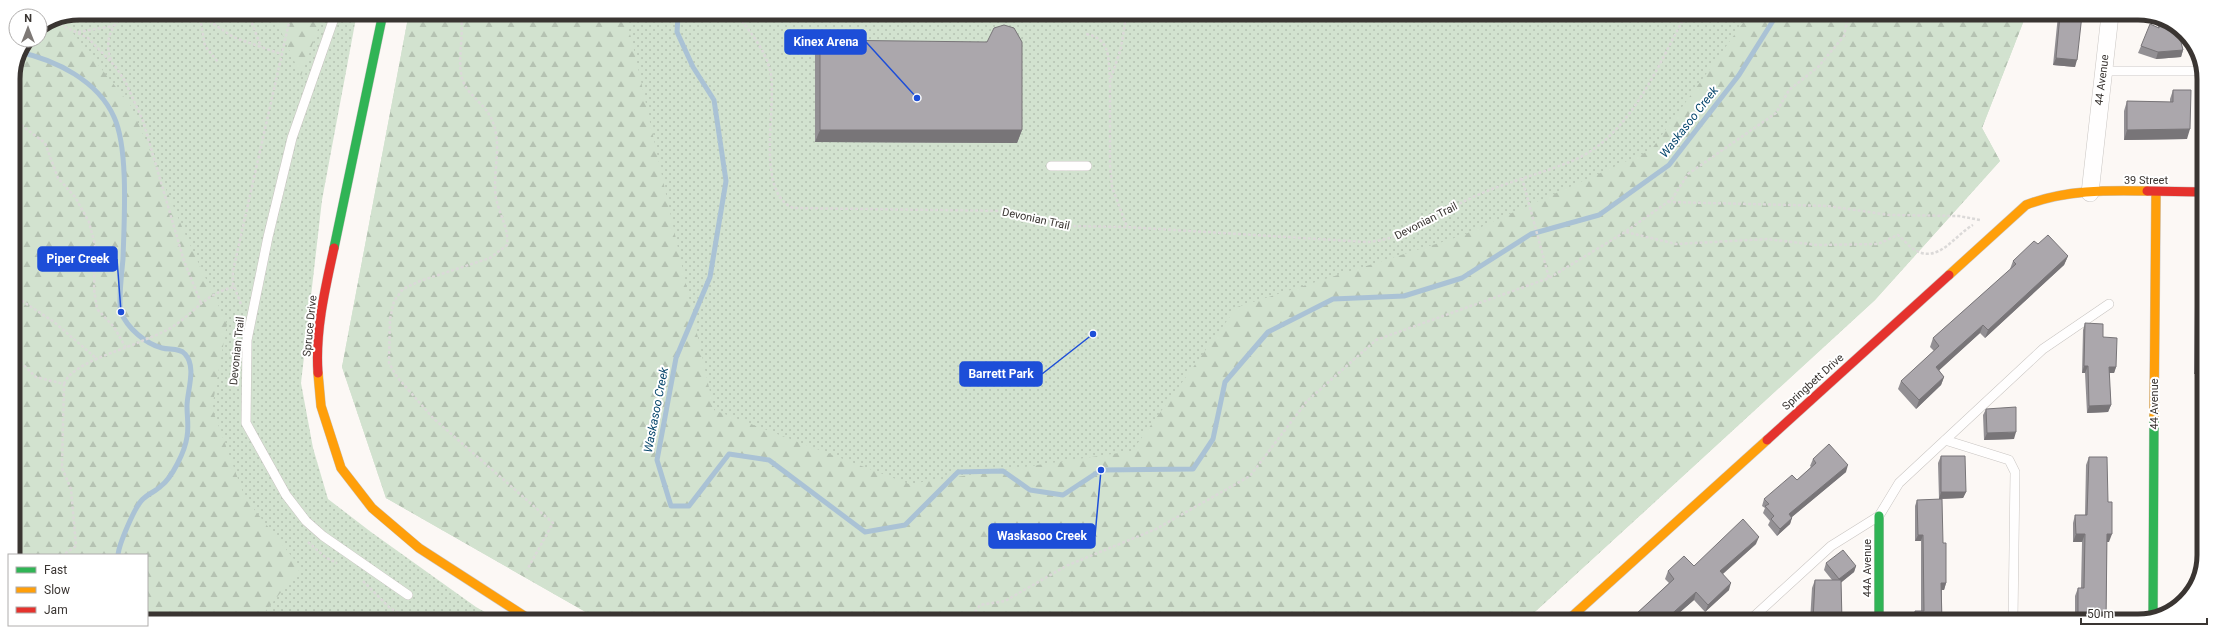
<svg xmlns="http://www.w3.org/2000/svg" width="2217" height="634" font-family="Roboto,sans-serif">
  <defs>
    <pattern id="green-dots" width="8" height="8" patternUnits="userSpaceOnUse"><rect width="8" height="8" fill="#d2e2cf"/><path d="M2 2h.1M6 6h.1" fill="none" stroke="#b5c2b2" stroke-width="1.8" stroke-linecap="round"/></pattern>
    <pattern id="forest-firs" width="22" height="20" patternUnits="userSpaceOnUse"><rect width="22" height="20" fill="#d2e2cf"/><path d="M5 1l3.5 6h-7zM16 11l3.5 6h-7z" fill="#b5c2b2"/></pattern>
  </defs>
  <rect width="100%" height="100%" fill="#fcf8f5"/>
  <path fill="url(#green-dots)" d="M2026,15l-44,113 18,33 -125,139 -349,320 -928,-1 -212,-121 -44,-131 66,-349z
    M54,18h302l-34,182 -21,183 12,65 15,51 43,33 105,75 21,12h-350v-64h-134v-476l5,-25 9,-14h13v-13z"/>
  <path fill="url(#forest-firs)" d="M2026,15l-44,113 18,33 -125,139 -349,320 -928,-1 -212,-121 -44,-131 66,-349 217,-1 7,24 82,369 195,74 223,-33 105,-144 224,-71 190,-86 97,-134z
    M54,18h7l70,88 54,128 42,90 -15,84 33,90 56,70 -42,51h-112v-64h-134v-476l5,-25 9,-14h13v-13z
    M277,18h45l-21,58 -24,-53z"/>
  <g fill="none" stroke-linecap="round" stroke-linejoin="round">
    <path stroke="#aac2d5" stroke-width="5" d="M678,17l-1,15 16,35 21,33 12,81 -16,96 -34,81 -19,102 14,46h18l40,-52 40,6 96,72 40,-7 53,-53 45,-1 27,19 33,5 38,-25 92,-1 20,-30 12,-57 43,-50 65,-33 71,-3 58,-18 69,-44 68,-19 70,-50 70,-90 37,-59
      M19,52c37,8 79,29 95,65 15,32 10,106 9,142 -1,11 -5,45 -2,53 6,16 25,32 41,36 8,2 18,0 23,6 12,13 2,37 2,52 0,11 2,21 0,31 -2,14 -15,41 -26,49 -5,5 -13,8 -18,13 -8,7 -24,45 -25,56"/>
    <defs>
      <path id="lane" d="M334,18l-42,120 -24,99 -21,103 -1,83 40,72 20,26 17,15 85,59
        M2103,71h99
        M1051,166h36
        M1945,440l64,20 6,12 -2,149
        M1749,621l82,-75 48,-30 20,-33 144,-134 66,-45"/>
      <path id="street" d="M2090,193l20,-178"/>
      <path id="fast" d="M334,248l48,-230
        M1879,516v105
        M2153,616l1,-199"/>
      <path id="slow" d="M1949,275l77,-70c38,-15 81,-15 121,-14
        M318,373l3,33 20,62 31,40 47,40 110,71
        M2154,417l2,-225
        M1568,620l199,-180"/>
      <path id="jam" d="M2147,191l56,1
        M318,373c-3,-41 7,-84 16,-125
        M1767,440l182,-165"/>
    </defs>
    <use href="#lane" stroke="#c9c5c2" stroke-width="10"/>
    <use href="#street" stroke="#c9c5c2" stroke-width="18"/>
    <use href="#fast" stroke="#c9c5c2" stroke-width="10"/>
    <use href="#slow" stroke="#c9c5c2" stroke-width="10"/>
    <use href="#jam" stroke="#c9c5c2" stroke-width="10"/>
    <path stroke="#dbd9d8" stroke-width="2.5" stroke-dasharray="3 2" stroke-linecap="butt" d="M461,17c3,20 -4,42 1,61 5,18 23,25 30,42 11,25 0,52 4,78 3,16 13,30 11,47l-17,13 -70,23 -17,8 -9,12 -4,18 -1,44 8,14 36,41 120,105 -26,47
      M739,17c12,16 26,33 31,53 8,35 -16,121 23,138l215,3 58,15 61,1 239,15c39,-2 69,-27 103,-43 33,-16 69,-24 103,-38 58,-24 85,-94 113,-145
      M1126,17l-5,31 -11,33v84l2,22 15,40
      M200,18l5,28 13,16
      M205,18l28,19 48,17
      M250,18l11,29
      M51,20l37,18 27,28 10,15 18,40 41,140 17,42
      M78,32l35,-6
      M1086,34c25,5 22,23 24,45
      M111,60c-6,-16 -2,-31 10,-42
      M13,119l32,24 13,35 17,19 14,25 6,23 -1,44 3,20 17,18 12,21
      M1522,178l27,100
      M1668,202l160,4 61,9 70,1 21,4
      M1626,232l50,12 91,-5 50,6 61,-1 20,-9c6,5 12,13 19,16 22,12 39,-17 56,-26
      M13,295l41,27 43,37
      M241,304l-8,-20v-13l57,-253
      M13,355l23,22 28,7 -2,84 9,21 5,57 -13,9
      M64,384c7,-20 55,-33 73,-41 14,-6 29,-11 41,-20 23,-17 26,-27 55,-36
      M308,542l17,15 12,6
      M363,581l27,27 20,11
      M969,620l11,-15 25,-4 61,-35 90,-37 94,-53 57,-75 69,-61 173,-62 76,-46 47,-33 16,-25 88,-61 13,-23 29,-23 26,-31 4,-20
      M1178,620c24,-7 57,-11 80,0"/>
    <use href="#lane" stroke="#fffefe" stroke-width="9"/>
    <use href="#street" stroke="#fffefe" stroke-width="17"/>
    <use href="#fast" stroke="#30b455" stroke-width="9"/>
    <use href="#slow" stroke="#ff9f0a" stroke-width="9"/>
    <use href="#jam" stroke="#e5322d" stroke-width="9"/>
  </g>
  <path fill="#939094" d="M2058,15h24l-7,52 -22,-2z
    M2159,18l19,12 5,20 -2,7 -25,2 -18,-6 3,-7 17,-18z
    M820,40l202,90 -5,13 -202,-1v-89z
    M2173,90l14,49 -63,1v-29l3,-10 43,1v-3z
    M2200,229l3,161 -4,-1 -1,-15h-4l2,-135z
    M2038,244l30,12 -4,9 -79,73 -5,-5 -41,37 5,7 -3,8 -25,24 -18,-20 3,-8 33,-30 -4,-4 3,-9 78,-69h-1l3,-8z
    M2085,323l18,14 13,30 -2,6h-5l2,32 -3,7 -21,1 -2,-40h-3l1,-43z
    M2199,405h3v167l-9,12v-12l4,-9h2l1,-117h-4v-32z
    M1986,409l28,30 -30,1 -1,-25z
    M1941,456l25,36 -3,6 -24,1 -1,-36z
    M2089,457l20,85h-2l-1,79h-31v-25l3,-8h3l1,-46h-9v-19l2,-8h10l1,-50z
    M1813,459l33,13 -54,45 -2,7 -13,12 -9,-11 2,-4 -7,-8 2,-5 -3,-2 2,-7 33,-19 14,-13 -1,-1z
    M1917,500l26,43 3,40 -2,7h-2v31h-29v-3l2,-7h6v-70h-6v-35z
    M1756,544l-33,30 6,16 -24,22 -11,-12 -23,20h-38l2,-5 34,-32 -4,-4 3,-8 26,-5z
    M1826,563l30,3 -2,6 -13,10 1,39h-32l2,-33 3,-8h17l-8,-10z"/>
  <path fill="#787578" d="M2183,50l-2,7 -25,2 2,-7z
    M2056,58l21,2 -2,7 -22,-2z
    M2190,129l-3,10 -63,1 3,-10z
    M820,130h202l-5,13 -202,-1z
    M2068,256l-4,9 -79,73 3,-8z
    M1983,325l-3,8 -47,43 3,-9z
    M2198,364h4l-4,10h-4z
    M2084,366h4l-3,7h-3z
    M2109,367h7l-2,6h-8z
    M1944,377l-3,8 -25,24 3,-9z
    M2202,380h1v10l-4,-1z
    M2111,405l-3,7 -21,1 2,-7z
    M2016,432l-2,7 -30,1 3,-7z
    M2199,438h3v2l-2,6h-4z
    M1848,465l-2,7 -59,49 2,-7z
    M1941,492h25l-3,6 -24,1z
    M1792,518l-2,6 -13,12 3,-7z
    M2076,534h9l-3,8h-9z
    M2107,534h5l-3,8h-5z
    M1918,535h5l-2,6h-6z
    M1759,537l-3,7 -38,34 2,-7z
    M1856,566l-2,6 -17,14 2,-7z
    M1731,583l-2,7 -24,22 3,-7z
    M1941,583h5l-2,7h-5z
    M1696,592l-2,8 -23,20h-6z"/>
  <path fill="#aba7ac" stroke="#787578" d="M2060,15h22l-5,45 -21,-2z
    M2160,19l18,11 5,20 -25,2 -17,-6 9,-22 9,4z
    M1004,25l10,3 8,14v88h-202v-90l167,2 7,-14z
    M2173,90h18l-1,39 -63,1v-29l46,1z
    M2200,229h3v151h-1v-16h-4z
    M2048,235l20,21 -80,74 -5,-5 -47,42 8,10 -25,23 -18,-19 38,-35 -6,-8 83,-74 -3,-3 21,-20 4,3z
    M2085,323l18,1v13l14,1 -1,29h-7l2,38 -22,1 -1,-40h-4z
    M2199,405h3v33h-3z
    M2016,407v25l-29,1 -1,-24z
    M1829,444l19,21 -59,49 3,4 -12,11 -9,-10 3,-3 -9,-10 4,-2 -5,-5 28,-24 5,5 19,-17 -3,-4z
    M1941,456h24l1,36h-25z
    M2089,457h18l1,45h4v32h-5l-1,87h-28v-33h6l1,-54h-9l-1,-19h12z
    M1942,499l1,44h3v40h-5l1,38h-27v-10h9l-1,-76h-5l-1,-35z
    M1743,519l16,18 -39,34 11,12 -23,22 -12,-13 -31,28h-30l3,-2 -3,-3 39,-36 -6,-8 16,-15 10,10z
    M1843,550l13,16 -17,13 -13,-16z
    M2197,563h5v9l-6,8z
    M1815,580h26l1,41h-29z"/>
  <g text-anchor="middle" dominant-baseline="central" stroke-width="4" stroke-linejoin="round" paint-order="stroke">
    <g font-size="11" fill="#3a3532" stroke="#fff">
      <text transform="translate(2102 80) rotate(-83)">44 Avenue</text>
      <text x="2146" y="180">39 Street</text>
      <text transform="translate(1036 219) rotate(12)">Devonian Trail</text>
      <text transform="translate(1426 221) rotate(-27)">Devonian Trail</text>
      <text transform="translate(310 326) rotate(-84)">Spruce Drive</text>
      <text transform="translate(237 351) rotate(-84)">Devonian Trail</text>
      <text transform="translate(1813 382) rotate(-42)">Springbett Drive</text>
      <text transform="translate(2154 404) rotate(-90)">44 Avenue</text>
      <text transform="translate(1867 568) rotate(-90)">44A Avenue</text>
    </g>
    <g font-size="12" font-style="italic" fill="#06466c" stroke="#fff">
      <text transform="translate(1689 122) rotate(-52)">Waskasoo Creek</text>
      <text transform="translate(656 410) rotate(-79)">Waskasoo Creek</text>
    </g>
  </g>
  <path d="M0 0H2217V634H0ZM79 20H2138A59 59 0 0 1 2197 79V555A59 59 0 0 1 2138 614H79A59 59 0 0 1 20 555V79A59 59 0 0 1 79 20Z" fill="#fff" fill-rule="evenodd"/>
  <path fill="none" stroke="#3a3532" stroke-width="5" d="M79 20H2138A59 59 0 0 1 2197 79V555A59 59 0 0 1 2138 614H79A59 59 0 0 1 20 555V79A59 59 0 0 1 79 20Z"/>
  <path fill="none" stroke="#1d4ed8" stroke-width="1.5" d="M917 98L866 42M121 312L117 259M1093 334L1042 374M1101 470L1095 536"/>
  <g fill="#1d4ed8" stroke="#fff" stroke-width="1.5">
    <circle cx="917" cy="98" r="4"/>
    <circle cx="121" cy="312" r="4"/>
    <circle cx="1093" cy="334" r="4"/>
    <circle cx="1101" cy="470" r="4"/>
  </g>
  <g fill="#1d4ed8" stroke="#1d4ed8" stroke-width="1.5">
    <rect x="785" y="30" width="81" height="24" rx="4"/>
    <rect x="38" y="247" width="79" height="24" rx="4"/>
    <rect x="960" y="362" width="82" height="24" rx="4"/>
    <rect x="989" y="524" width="106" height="24" rx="4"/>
  </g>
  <g font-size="12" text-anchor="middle" font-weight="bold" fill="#fff">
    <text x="826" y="46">Kinex Arena</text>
    <text x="78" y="263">Piper Creek</text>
    <text x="1001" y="378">Barrett Park</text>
    <text x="1042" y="540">Waskasoo Creek</text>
  </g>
  <rect x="8" y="554" width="140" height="72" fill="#ffffff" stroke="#b0aead"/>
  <rect x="16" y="567" width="20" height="6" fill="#30b455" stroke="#b0aead"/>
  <text x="44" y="574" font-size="12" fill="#3a3532">Fast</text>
  <rect x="16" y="587" width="20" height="6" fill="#ff9f0a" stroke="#b0aead"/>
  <text x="44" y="594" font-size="12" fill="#3a3532">Slow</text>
  <rect x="16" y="607" width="20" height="6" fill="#e5322d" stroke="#b0aead"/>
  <text x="44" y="614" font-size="12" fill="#3a3532">Jam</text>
  <g transform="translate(28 28)"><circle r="19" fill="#ffffff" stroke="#b0aead"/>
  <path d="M0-3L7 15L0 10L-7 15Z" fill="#7e7976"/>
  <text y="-6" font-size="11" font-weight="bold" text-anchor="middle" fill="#3a3532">N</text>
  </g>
  <path d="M2081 618v6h126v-6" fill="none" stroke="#3a3532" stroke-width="2"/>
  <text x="2087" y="618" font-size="12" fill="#3a3532" stroke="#ffffff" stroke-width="3" paint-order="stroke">50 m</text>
</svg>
